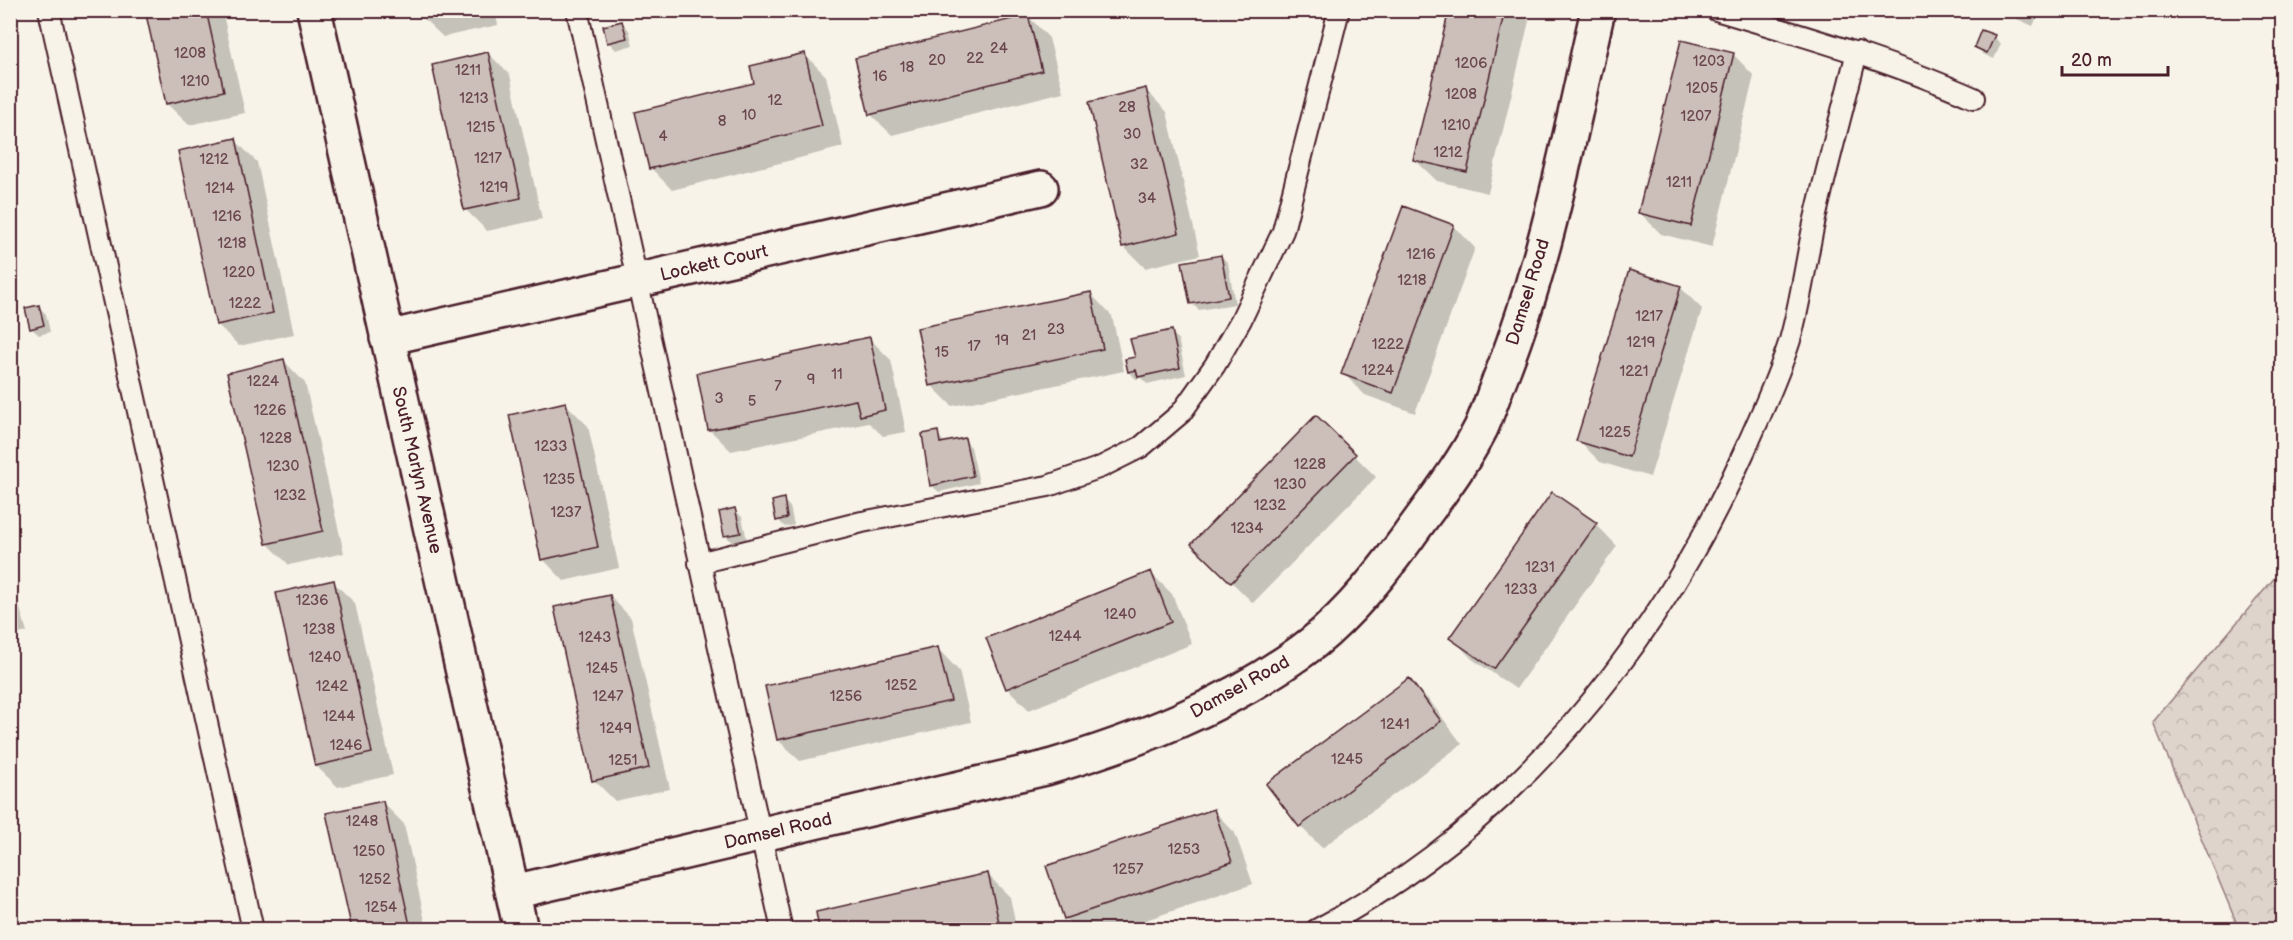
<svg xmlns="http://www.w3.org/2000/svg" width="2293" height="940" font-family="'Balsamiq Sans',sans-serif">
  <defs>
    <pattern id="forest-crowns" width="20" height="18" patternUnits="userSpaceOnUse" patternTransform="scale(1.5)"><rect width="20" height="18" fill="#ded4cc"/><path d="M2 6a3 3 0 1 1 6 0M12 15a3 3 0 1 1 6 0" fill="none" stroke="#c0b6af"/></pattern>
  </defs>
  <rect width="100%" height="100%" fill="#f7f3e8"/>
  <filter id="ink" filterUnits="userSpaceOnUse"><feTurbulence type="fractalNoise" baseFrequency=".0167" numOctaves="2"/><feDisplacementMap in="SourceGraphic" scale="12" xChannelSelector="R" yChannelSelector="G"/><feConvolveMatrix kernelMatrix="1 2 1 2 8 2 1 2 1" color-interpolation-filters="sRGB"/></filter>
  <g filter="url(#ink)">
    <path fill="url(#forest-crowns)" stroke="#947a7c" stroke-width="1.5" d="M2282,569v360h-43l-86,-207z"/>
    <path fill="#0003" d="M146,10h76l23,103 -56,12 -22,-21z
      M420,10h75l3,15 -55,12 -22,-21z
      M1450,10h69l10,11 -41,172 -51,-12 -22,-21z
      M1997,10h43l-7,16z
      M1028,16l21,22 14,54 -171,43 -22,-21z
      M622,23l7,7 4,15 -17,5 -8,-8z
      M1994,37l7,7 -7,15 -11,-5 -7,-7z
      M488,53l22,22 32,144 -55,12 -21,-21z
      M804,54l22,22 17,71 -171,43 -21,-22z
      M1733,54l21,22 -42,171 -51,-13 -21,-21z
      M1146,90l21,22 33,143 -55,13 -22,-22z
      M235,140l22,22 37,172 -55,12 -22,-22z
      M1454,226l21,22 -60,165 -50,-18 -22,-22z
      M1221,256l7,7 7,41 -36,6 -8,-7z
      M1680,287l22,22 -52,168 -50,-15 -22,-22z
      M1091,294l21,22 12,55 -172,35 -21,-21z
      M39,307l7,7 4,18 -11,3 -8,-7z
      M1171,332l7,7 8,36 -39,9 -6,-6 -5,1 -7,-7 8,-14z
      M870,339l21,21 15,72 -23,4 -14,-13 -138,28 -21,-21z
      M284,361l21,22 39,170 -55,12 -22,-22z
      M566,404l22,22 31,142 -55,13 -21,-22z
      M1316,417l60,60 -123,126 -60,-59z
      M937,433l8,11 19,-4 7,7 8,36 -40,9 -8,-7z
      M783,500l7,7 4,18 -9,2 -7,-7z
      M735,510l7,7 5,23 -14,3 -7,-7 -6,-23z
      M1596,524l21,22 -101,143 -44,-30 -21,-22z
      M1150,572l22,22 20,50 -163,66 -22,-22z
      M10,575l17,57 -17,4z
      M333,582l22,21 38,172 -55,12 -22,-21z
      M610,596l21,22 39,171 -55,12 -21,-21z
      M938,649l21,22 12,51 -171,39 -22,-21z
      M1408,680l22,21 32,43 -140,104 -22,-22 -32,-42z
      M382,802l22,22 23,106h-74z
      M1214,811l21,22 18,51 -137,46h-39l-12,-12z
      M988,875l22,22 7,33h-196z"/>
    <path fill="#ccbfb9" stroke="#4a1f2b" stroke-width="1.5" d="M145,10h61l18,81 -58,13z
      M419,10h28l-27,7z
      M1449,10h56l-38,162 -54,-12z
      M1028,15l14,56 -173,44 -14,-57z
      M622,21l5,17 -20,5 -4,-17z
      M1981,30l14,5 -8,18 -13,-6z
      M1681,40l53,13 -43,173 -53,-13z
      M488,52l33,146 -57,12 -32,-145z
      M805,53l17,73 -173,43 -14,-57 119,-29 -4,-17z
      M1146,88l33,145 -57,14 -33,-145z
      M236,138l37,175 -57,12 -38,-174z
      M1403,206l51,19 -61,168 -52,-19z
      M1221,255l8,42 -39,7 -8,-42z
      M1629,270l52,16 -52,171 -53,-16z
      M1091,292l12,57 -174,37 -12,-58z
      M39,305l5,20 -14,4 -5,-21z
      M1172,330l8,38 -42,9 -2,-7 -8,2 -3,-13 10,-2 -5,-18z
      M870,337l15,73 -25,6 -4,-16 -148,30 -11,-57z
      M284,359l39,172 -57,13 -39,-171z
      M566,402l32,145 -57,13 -32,-145z
      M1316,415l40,39 -125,129 -40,-39z
      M938,431l2,12 25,-5 8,38 -43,10 -8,-52z
      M1552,492l45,31 -103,146 -45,-31z
      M784,498l3,20 -11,3 -4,-20z
      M735,508l6,25 -17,3 -5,-24z
      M1151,571l20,51 -165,67 -20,-51z
      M334,580l38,173 -57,13 -39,-173z
      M610,595l39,173 -57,13 -38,-174z
      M938,647l13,54 -174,39 -12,-54z
      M1409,678l32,43 -142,106 -33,-43z
      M383,801l28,129h-59l-26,-117z
      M1214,809l18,53 -168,57 -18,-53z
      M988,873l12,54 -181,3 -3,-18z"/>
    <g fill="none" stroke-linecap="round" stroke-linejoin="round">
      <defs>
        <path id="lane" d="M49,10l204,920
          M577,10l205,920
          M1716,10c88,26 175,51 258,88
          M699,563l163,-41 186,-36 53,-19 40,-20 40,-34 34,-48 26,-45 42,-89 56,-221
          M1316,930c195,-102 340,-281 429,-480 16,-36 33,-72 45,-110 11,-39 16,-81 25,-121 13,-56 28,-111 42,-167"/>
        <path id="street" d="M314,10l207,920
          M387,338l654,-150
          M513,892l533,-124c91,-27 179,-61 256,-117 41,-29 77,-74 106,-114 25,-35 53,-70 73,-109 8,-18 14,-38 22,-57 45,-116 67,-239 95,-361"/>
      </defs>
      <use href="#lane" stroke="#4a1f2b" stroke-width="24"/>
      <use href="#street" stroke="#4a1f2b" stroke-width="38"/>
      <use href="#lane" stroke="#f7f3e8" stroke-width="20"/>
      <use href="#street" stroke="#f7f3e8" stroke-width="33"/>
    </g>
  </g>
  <g text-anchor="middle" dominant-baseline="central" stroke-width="4.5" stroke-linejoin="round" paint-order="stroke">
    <g font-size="15" fill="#6a474e">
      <text x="999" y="48">24</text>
      <text x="190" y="53">1208</text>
      <text x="975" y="58">22</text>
      <text x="937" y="60">20</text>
      <text x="1709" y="61">1203</text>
      <text x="1471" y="63">1206</text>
      <text x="907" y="67">18</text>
      <text x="468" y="70">1211</text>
      <text x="880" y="76">16</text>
      <text x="195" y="81">1210</text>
      <text x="1702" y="88">1205</text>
      <text x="1461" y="94">1208</text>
      <text x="474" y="98">1213</text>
      <text x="775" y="100">12</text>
      <text x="1127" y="107">28</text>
      <text x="749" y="115">10</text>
      <text x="1696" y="116">1207</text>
      <text x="722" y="121">8</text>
      <text x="1456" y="125">1210</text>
      <text x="481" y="127">1215</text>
      <text x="1132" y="134">30</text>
      <text x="663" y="136">4</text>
      <text x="1448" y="152">1212</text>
      <text x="488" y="158">1217</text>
      <text x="214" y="159">1212</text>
      <text x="1139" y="164">32</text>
      <text x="1679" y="182">1211</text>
      <text x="494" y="187">1219</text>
      <text x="220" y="188">1214</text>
      <text x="1147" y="198">34</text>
      <text x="227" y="216">1216</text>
      <text x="232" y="243">1218</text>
      <text x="1421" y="254">1216</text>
      <text x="239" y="272">1220</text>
      <text x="1412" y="280">1218</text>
      <text x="245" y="303">1222</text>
      <text x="1649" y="316">1217</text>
      <text x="1056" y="329">23</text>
      <text x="1029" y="335">21</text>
      <text x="1002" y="340">19</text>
      <text x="1641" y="342">1219</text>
      <text x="1388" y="344">1222</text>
      <text x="974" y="346">17</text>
      <text x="942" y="352">15</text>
      <text x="1378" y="370">1224</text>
      <text x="1634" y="371">1221</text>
      <text x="837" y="374">11</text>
      <text x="811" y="379">9</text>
      <text x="263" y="381">1224</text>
      <text x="778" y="386">7</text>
      <text x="719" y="398">3</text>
      <text x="752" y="401">5</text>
      <text x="270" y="410">1226</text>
      <text x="1615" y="432">1225</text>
      <text x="276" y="438">1228</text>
      <text x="551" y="446">1233</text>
      <text x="1310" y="464">1228</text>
      <text x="283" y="466">1230</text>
      <text x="559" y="479">1235</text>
      <text x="1290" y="484">1230</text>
      <text x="290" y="495">1232</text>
      <text x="1270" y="505">1232</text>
      <text x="566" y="512">1237</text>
      <text x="1247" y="528">1234</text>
      <text x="1540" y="567">1231</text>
      <text x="1521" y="589">1233</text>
      <text x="312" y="600">1236</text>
      <text x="1120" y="614">1240</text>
      <text x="319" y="629">1238</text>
      <text x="1065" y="636">1244</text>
      <text x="595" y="637">1243</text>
      <text x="325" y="657">1240</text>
      <text x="602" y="668">1245</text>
      <text x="901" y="685">1252</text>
      <text x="332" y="686">1242</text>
      <text x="608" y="696">1247</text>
      <text x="846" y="696">1256</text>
      <text x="339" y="716">1244</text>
      <text x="1395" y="724">1241</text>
      <text x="616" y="728">1249</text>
      <text x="346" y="745">1246</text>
      <text x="1347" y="759">1245</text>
      <text x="623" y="760">1251</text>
      <text x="362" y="821">1248</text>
      <text x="1184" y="849">1253</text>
      <text x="369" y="851">1250</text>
      <text x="1128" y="869">1257</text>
      <text x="375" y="879">1252</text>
      <text x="381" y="907">1254</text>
    </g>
    <g font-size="18" fill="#4a1f2b" stroke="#f7f3e8">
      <text transform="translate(714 263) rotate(-13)">Lockett Court</text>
      <text transform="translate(1528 292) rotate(-73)">Damsel Road</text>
      <text transform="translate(417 470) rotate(77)">South Marlyn Avenue</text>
      <text transform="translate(1240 687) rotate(-29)">Damsel Road</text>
      <text transform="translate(778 831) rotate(-13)">Damsel Road</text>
    </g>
  </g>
  <rect width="2293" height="940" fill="none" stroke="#f7f3e8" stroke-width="36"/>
  <rect x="18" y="18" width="2257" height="904" fill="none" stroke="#4a1f2b" stroke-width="2" filter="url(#ink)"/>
  <path d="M2062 66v9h106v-9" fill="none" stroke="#4a1f2b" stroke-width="3"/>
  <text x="2071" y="66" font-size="18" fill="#4a1f2b" stroke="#f7f3e8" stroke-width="4.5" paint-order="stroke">20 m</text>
</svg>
